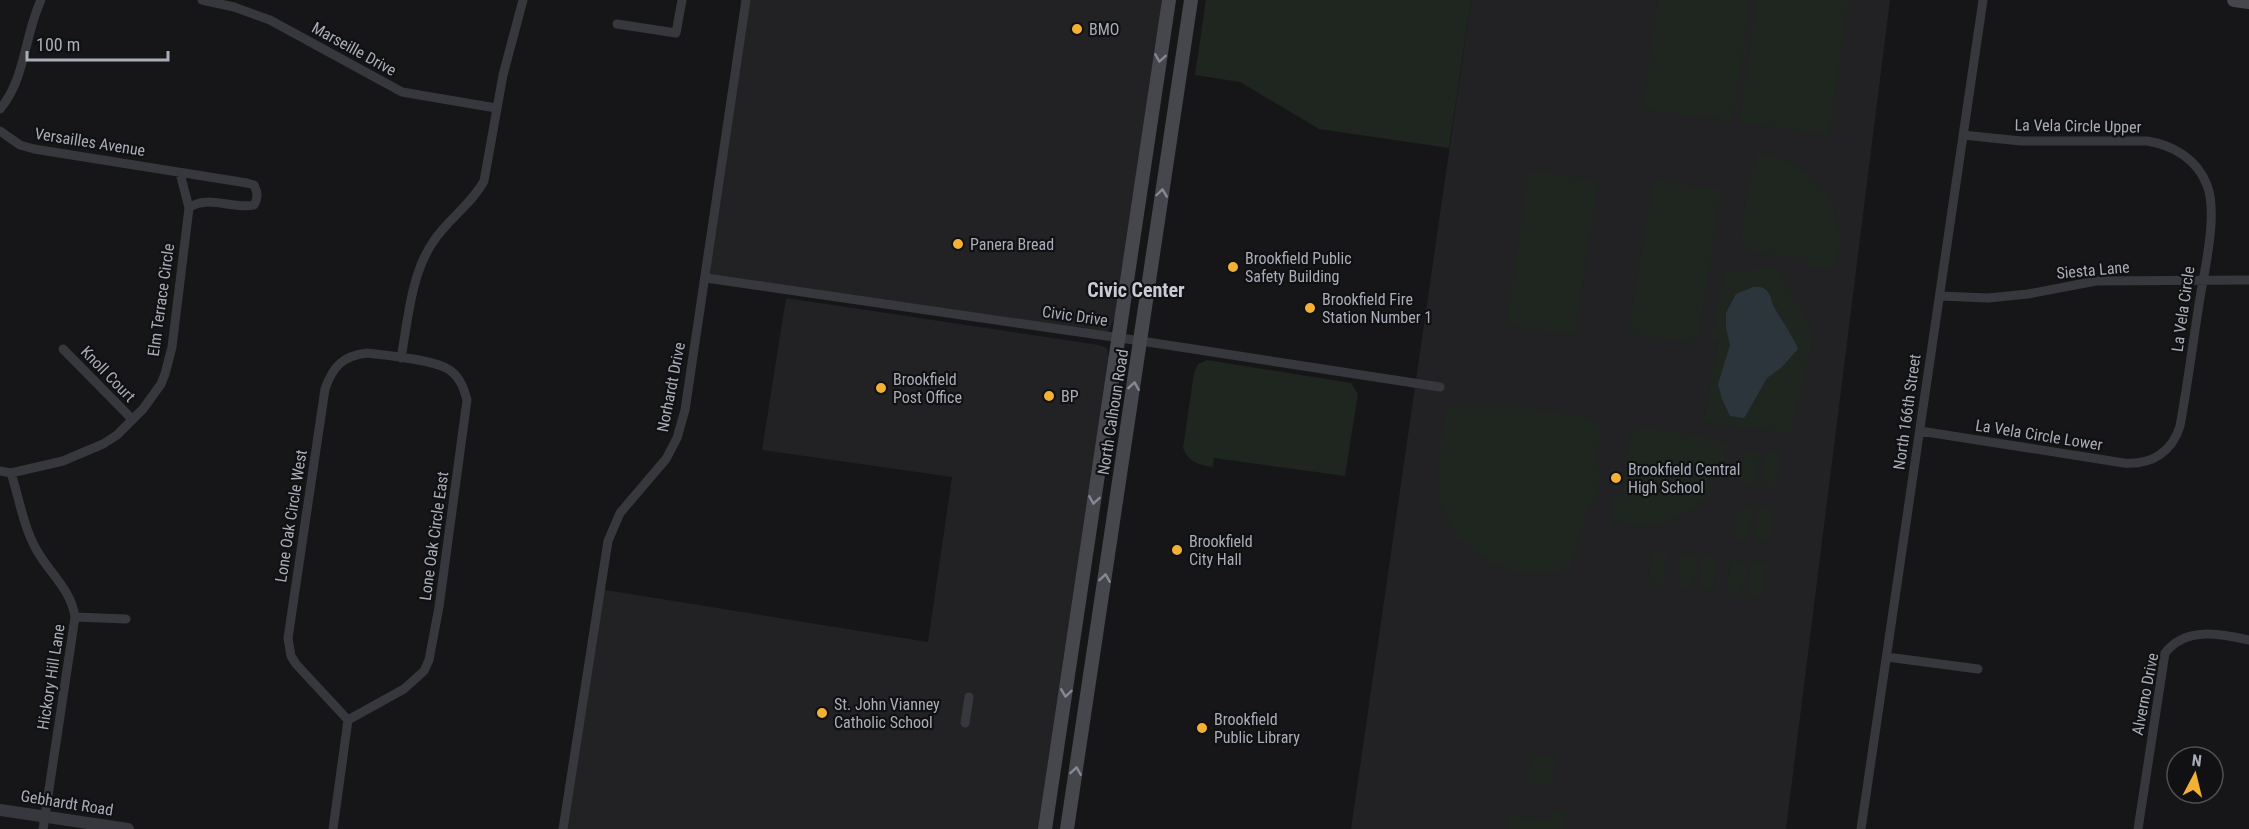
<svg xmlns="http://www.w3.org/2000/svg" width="2249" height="829" font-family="'Roboto Condensed',sans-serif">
  <rect width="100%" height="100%" fill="#161618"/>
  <path fill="#222225" d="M746,0h416l-47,317 -9,19 -400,-58z
    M1471,0h419l-104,829h-435z
    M786,298l313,47 8,3 2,12 -46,301 7,1 -25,167h-482l36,-240 329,53 24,-165 -190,-27z"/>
  <path fill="#1e261f" d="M1206,0h265l-22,148 -130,-19 -79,-47 -45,-7z
    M1658,0h92l-17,121 -91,-12z
    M1757,0h92l-20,135 -90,-13z
    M1757,153c47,8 80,35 83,86 0,13 -5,19 -5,30l-27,-1v-10l-50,-4v-2l-10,-1 -7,-9 4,-39z
    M1529,170l69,11 -23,154 -69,-10z
    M1653,180l68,10 -23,154 -70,-10z
    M1777,266l37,69 -23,98 -88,-11 15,-80 -8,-2 16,-71 18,2z
    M1207,360l144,23 7,11 -13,82 -131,-18 -1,9c-15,-3 -24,-4 -30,-19l11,-75 4,-9z
    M1447,407h73l72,11 9,11 -5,36 5,2 -4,35 -6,-1 -21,67c-10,3 -21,6 -32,6 -46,0 -93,-33 -99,-80 -4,-29 4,-59 8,-87z
    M1639,428l39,4 50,11c-8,48 -36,81 -86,83 -13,1 -19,-4 -30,-5l1,-26h10l4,-51h2l1,-10z
    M1745,450l15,2 -4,33 -16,-2z
    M1765,452l16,2 -5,34 -15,-2z
    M1738,505l15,2 -4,33 -15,-2z
    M1758,507l16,2 -4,33 -16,-2z
    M1652,550l16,2 -5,33 -15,-2z
    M1681,554l16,1 -4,34 -16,-2z
    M1702,556l15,2 -4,33 -15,-2z
    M1731,560l16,2 -5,33 -15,-2z
    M1752,562l15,2 -4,33 -16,-2z
    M1531,754l25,4 -4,28 -25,-3z
    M1552,811l15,2 -3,16h-59l2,-14 43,5z"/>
  <path fill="#2c353c" d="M1753,287c5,0 9,-1 13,3 6,5 5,12 8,17 5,9 22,34 24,42l-16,18 -15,11 -21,37 -2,3 -14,-2 -8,-17 -4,-15 12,-39 -4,-18v-14l10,-19z"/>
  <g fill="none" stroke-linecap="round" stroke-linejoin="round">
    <path stroke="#37383d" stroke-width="9" d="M202,0l32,7 36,13 132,72 94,16
      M617,24l59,9 6,-33
      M0,109c26,-31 24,-73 41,-109
      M0,131l20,14 14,4 213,34 7,2c4,8 4,13 0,20 -20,5 -48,-11 -65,3
      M706,278l435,63 299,46
      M1940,296l48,2 40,-4 68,-13 153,-1
      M63,349l69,70
      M367,353c18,2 71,7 84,18 10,8 13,18 16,29l-28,207 -10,53 -5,11 -20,18 -56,31 -52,-56 -5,-8 -3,-18 37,-249c8,-23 18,-33 42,-36z
      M401,358c7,-38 10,-84 32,-116 15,-23 38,-37 51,-61l19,-106 20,-75
      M1920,431l204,32c28,2 48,-11 56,-37 8,-43 13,-85 20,-128 5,-30 18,-85 7,-113 -10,-26 -34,-40 -60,-44h-126l-58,-6
      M0,471l11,2 52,-12 40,-17 14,-9 26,-26 18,-25 4,-10 7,-27 17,-139 -9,-35
      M11,473c8,25 12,52 25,76 13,24 35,40 39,68l-32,212
      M75,617l51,2
      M1887,657l91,12
      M965,723l4,-26
      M333,829l15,-109
      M563,829l45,-288 12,-28 46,-54 11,-21 8,-28 61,-410
      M1861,829l122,-829
      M2138,829l27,-176c21,-27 55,-19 84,-13"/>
    <path stroke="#37383d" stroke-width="12" d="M0,810l128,19"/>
    <path stroke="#45474d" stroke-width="14" d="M2234,0l15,2
      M1045,829l124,-829
      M1067,829l124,-829"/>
  </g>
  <defs><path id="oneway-chevron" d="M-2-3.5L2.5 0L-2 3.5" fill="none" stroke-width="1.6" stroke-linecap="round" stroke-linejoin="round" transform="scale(1.5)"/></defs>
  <g stroke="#858993">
    <use href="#oneway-chevron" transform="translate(1160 58) rotate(99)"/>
    <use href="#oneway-chevron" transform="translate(1162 193) rotate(-82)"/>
    <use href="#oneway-chevron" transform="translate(1134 386) rotate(-81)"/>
    <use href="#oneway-chevron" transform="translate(1094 500) rotate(99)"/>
    <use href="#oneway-chevron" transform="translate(1105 578) rotate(-81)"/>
    <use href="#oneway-chevron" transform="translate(1066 693) rotate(98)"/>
    <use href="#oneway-chevron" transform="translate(1076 771) rotate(-81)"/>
  </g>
  <g fill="#f2b134" stroke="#111113" stroke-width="2">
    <circle cx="1077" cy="29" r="6"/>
    <circle cx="958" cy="244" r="6"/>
    <circle cx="1233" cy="267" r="6"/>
    <circle cx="1310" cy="308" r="6"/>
    <circle cx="881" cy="388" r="6"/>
    <circle cx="1049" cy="396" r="6"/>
    <circle cx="1616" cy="478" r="6"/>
    <circle cx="1177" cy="550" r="6"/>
    <circle cx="822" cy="713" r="6"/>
    <circle cx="1202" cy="728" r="6"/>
  </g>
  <g text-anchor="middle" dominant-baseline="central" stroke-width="4.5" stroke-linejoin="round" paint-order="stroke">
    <g font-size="16" fill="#a8adb8" stroke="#111113" text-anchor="start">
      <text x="1089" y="29">BMO</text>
      <text x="970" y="244">Panera Bread</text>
      <text x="1245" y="258">Brookfield Public<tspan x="1245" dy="18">Safety Building</tspan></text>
      <text x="1322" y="299">Brookfield Fire<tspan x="1322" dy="18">Station Number 1</tspan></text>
      <text x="893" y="379">Brookfield<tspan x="893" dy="18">Post Office</tspan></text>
      <text x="1061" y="396">BP</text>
      <text x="1628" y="469">Brookfield Central<tspan x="1628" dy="18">High School</tspan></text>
      <text x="1189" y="541">Brookfield<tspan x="1189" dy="18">City Hall</tspan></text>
      <text x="834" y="704">St. John Vianney<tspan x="834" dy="18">Catholic School</tspan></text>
      <text x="1214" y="719">Brookfield<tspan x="1214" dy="18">Public Library</tspan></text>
    </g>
    <g font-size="16" fill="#a8adb8" stroke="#111113">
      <text transform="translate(354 49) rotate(29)">Marseille Drive</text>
      <text transform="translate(2078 126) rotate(1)">La Vela Circle Upper</text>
      <text transform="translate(90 142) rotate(9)">Versailles Avenue</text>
      <text transform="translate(2093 270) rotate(-5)">Siesta Lane</text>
      <text transform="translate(161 300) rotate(-82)">Elm Terrace Circle</text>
      <text transform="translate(2183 309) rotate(-82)">La Vela Circle</text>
      <text transform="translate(1075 316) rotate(8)">Civic Drive</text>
      <text transform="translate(108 374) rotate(46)">Knoll Court</text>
      <text transform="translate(671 387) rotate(-79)">Norhardt Drive</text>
      <text transform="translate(1113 412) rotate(-81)">North Calhoun Road</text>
      <text transform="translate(1907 412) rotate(-82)">North 166th Street</text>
      <text transform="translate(2039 435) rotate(9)">La Vela Circle Lower</text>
      <text transform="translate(291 516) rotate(-81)">Lone Oak Circle West</text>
      <text transform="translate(434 536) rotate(-82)">Lone Oak Circle East</text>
      <text transform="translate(51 677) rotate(-81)">Hickory Hill Lane</text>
      <text transform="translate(2145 694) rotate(-79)">Alverno Drive</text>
      <text transform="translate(67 803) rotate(9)">Gebhardt Road</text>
    </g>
    <g font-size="20" font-weight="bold" fill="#c9ccd4" stroke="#111113">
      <text x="1136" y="290">Civic Center</text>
    </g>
  </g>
  <g transform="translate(2195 775) rotate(7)"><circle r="28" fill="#111113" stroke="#4d4f55" stroke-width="1.5"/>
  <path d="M0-4.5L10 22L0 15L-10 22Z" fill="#f2b134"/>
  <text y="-9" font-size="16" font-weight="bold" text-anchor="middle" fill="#a8adb8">N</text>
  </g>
  <path d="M27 51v9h141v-9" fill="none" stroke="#a8adb8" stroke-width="3"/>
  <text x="36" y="51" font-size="18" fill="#a8adb8" stroke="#111113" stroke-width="4.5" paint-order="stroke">100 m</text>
</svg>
